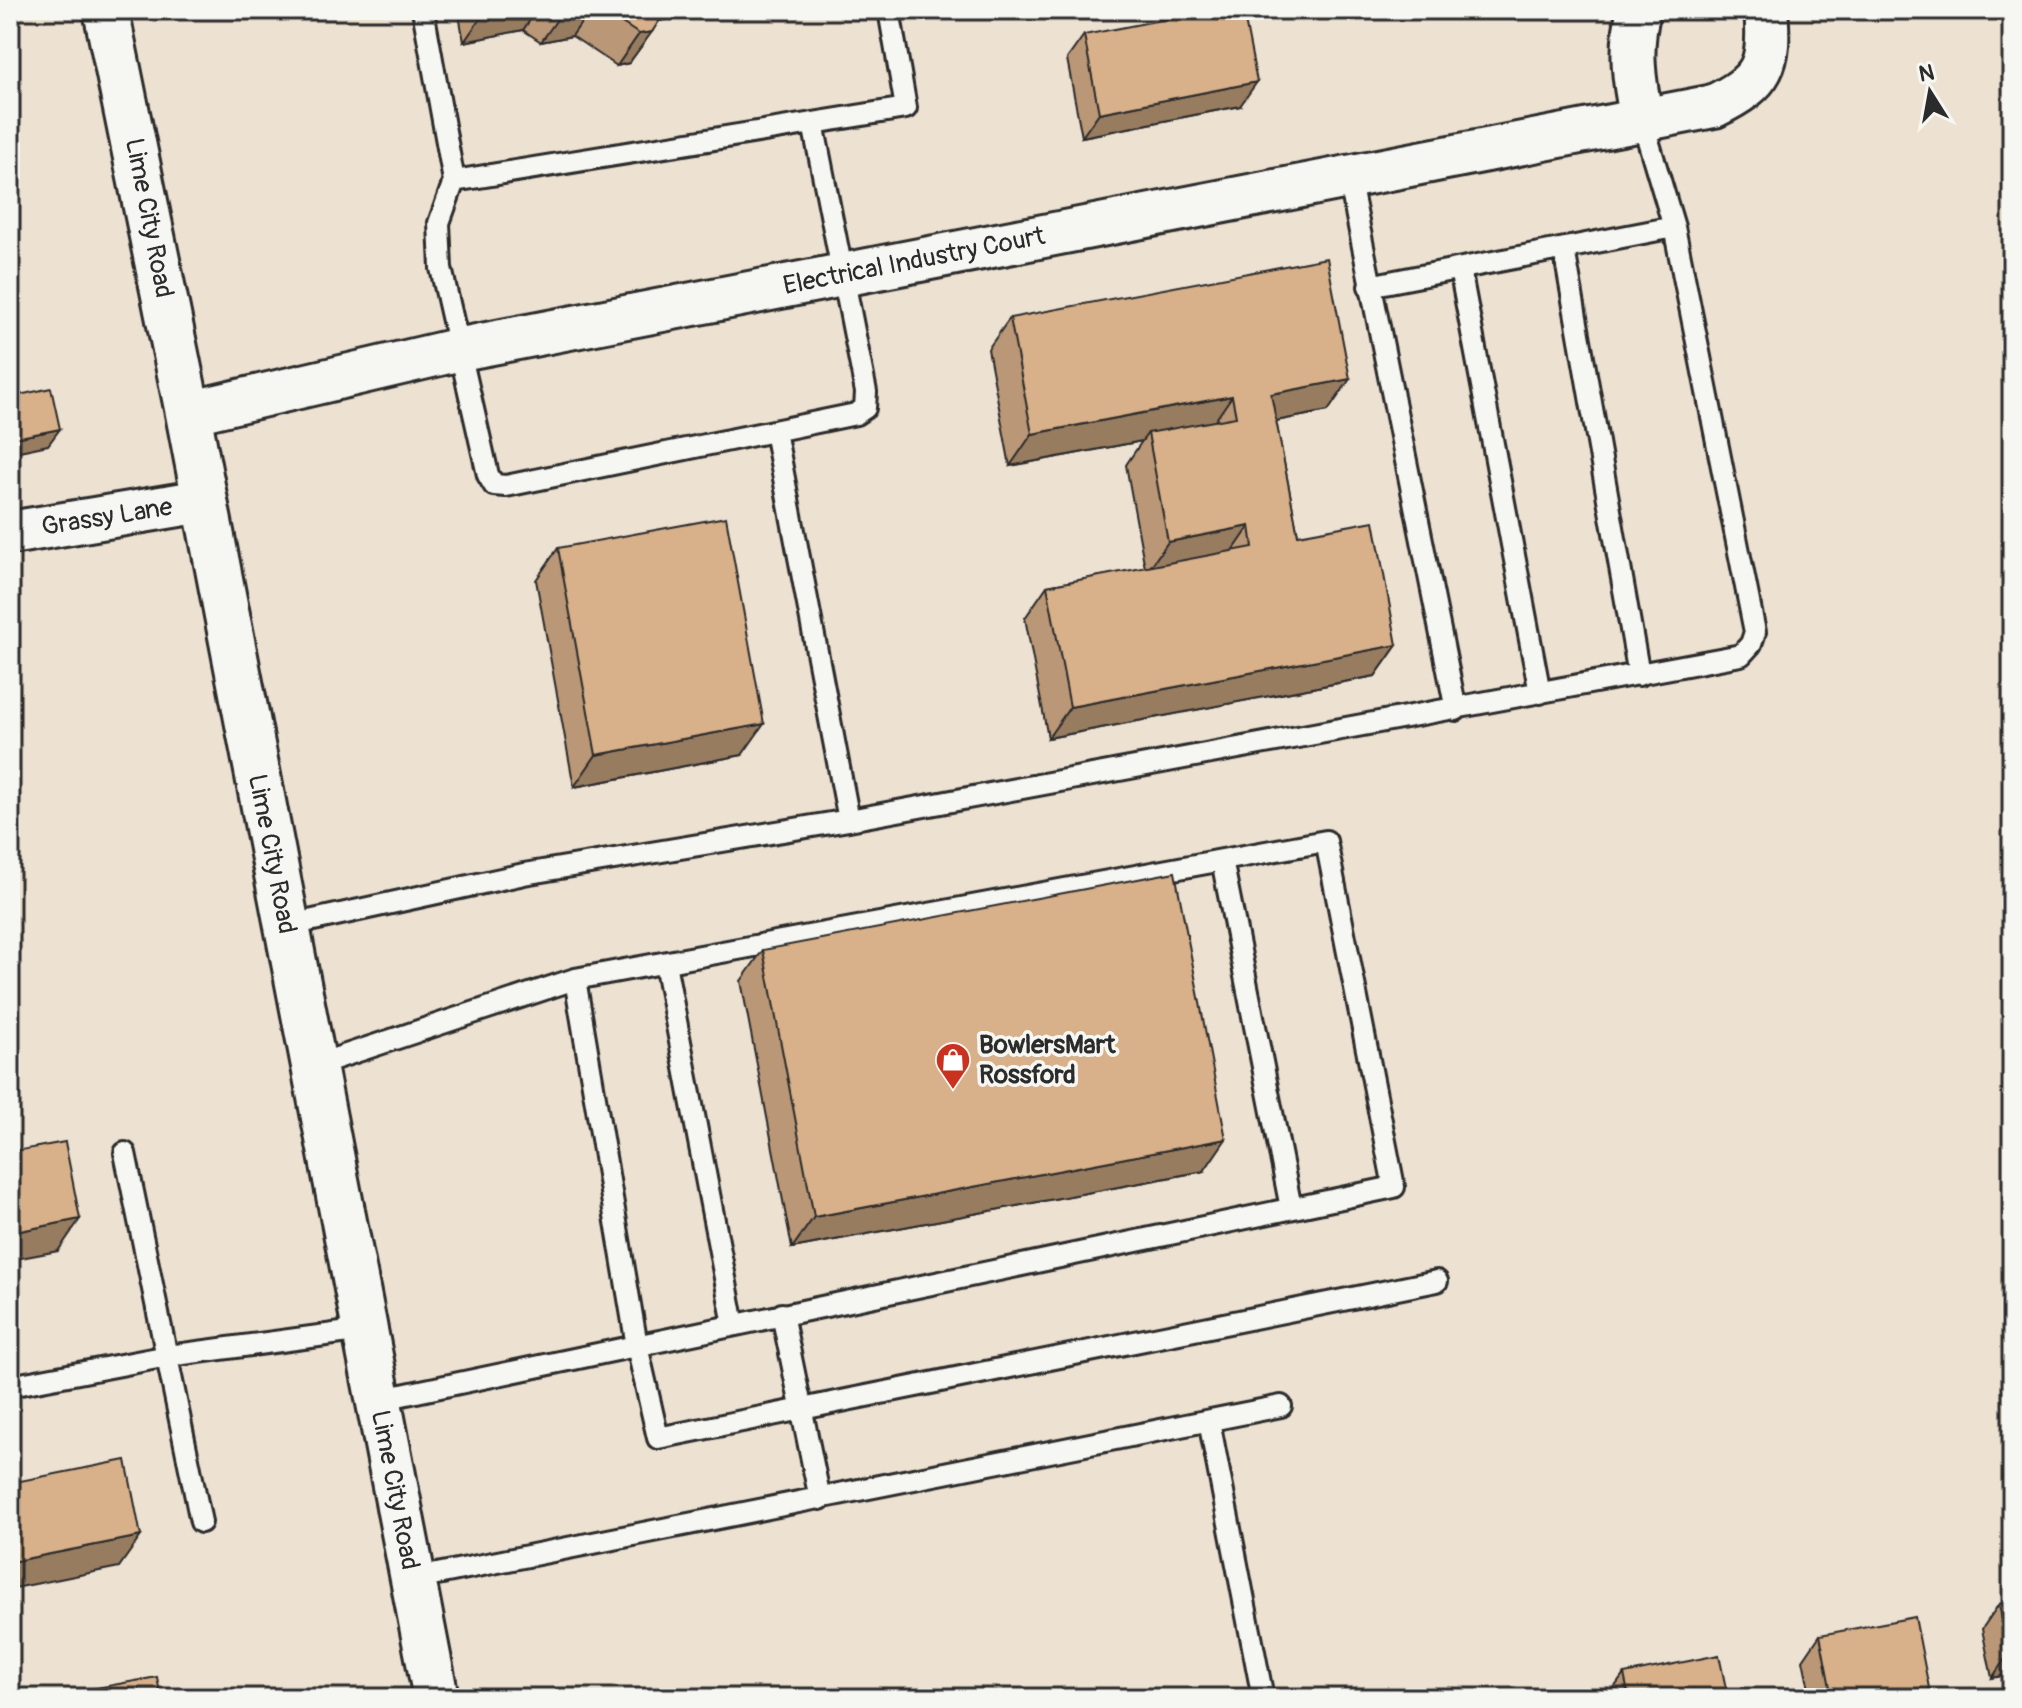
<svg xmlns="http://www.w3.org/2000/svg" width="2022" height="1708" font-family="Pangolin,sans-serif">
  <rect width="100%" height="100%" fill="#ede1d2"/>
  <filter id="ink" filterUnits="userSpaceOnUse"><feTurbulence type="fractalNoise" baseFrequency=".0125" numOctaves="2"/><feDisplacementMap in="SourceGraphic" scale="16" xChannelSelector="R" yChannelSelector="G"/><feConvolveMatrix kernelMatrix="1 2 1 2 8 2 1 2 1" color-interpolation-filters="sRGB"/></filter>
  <g filter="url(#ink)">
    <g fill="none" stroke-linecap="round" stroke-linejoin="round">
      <defs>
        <path id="service" d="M423,10l31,171
          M1642,120l32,107
          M813,123l53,269 -1,16 -9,6 -350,72 -12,-1 -6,-10 -47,-207 -2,-45 15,-42 452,-73 -17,-98
          M1349,177l107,533
          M1564,249l75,426
          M1460,269l80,424
          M775,431l74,389
          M1222,860l69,348
          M286,926l238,-52 325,-54 892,-165 10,-11 4,-12 -81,-405 -305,59
          M665,963l69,362
          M575,979l62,367 21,92 779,-157
          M313,1066l262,-87 751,-138 68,346 -1016,213
          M125,1153l76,369
          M782,1314l38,185
          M10,1386l158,-30 196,-26
          M1209,1421l54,277
          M412,1579l869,-173"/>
        <path id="minor" d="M1639,10c-10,38 -5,72 3,110
          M188,413l273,-64 1253,-243c50,-24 57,-42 52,-96
          M10,533l193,-32"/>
        <path id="tertiary" d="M106,10l82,403 248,1285"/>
      </defs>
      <use href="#service" stroke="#2b2b2b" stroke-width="26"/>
      <use href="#minor" stroke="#2b2b2b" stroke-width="48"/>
      <use href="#tertiary" stroke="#2b2b2b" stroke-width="50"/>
      <use href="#service" stroke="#f6f6f2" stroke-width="20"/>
      <use href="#minor" stroke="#f6f6f2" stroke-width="42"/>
      <use href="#tertiary" stroke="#f6f6f2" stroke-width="44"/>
    </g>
    <path fill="#ba9776" stroke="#2b2b2b" stroke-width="2" d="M458,10h238l-3,4 -34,7 -30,42 -12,3 -45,-30 -31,6 -18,-12 -59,12z
      M1084,35l156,71 -158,31 -15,-78z
      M1010,318l318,93 -52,10 22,114 99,110 -22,31 -327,62 -23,-120 22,-32 98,-18 -19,-103 16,-24 -132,25 -22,-117z
      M558,548l184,207 -168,32 -38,-207z
      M763,950l441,221 -412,77 -51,-267z
      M2012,1602v72l-20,4 -10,-49 17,-25z
      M1820,1635l111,63h-120l-8,-38z
      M1624,1674l104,24h-121z"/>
    <path fill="#977b60" stroke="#2b2b2b" stroke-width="2" d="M486,10h51l-14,20 -59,12z
      M566,10h24l-18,26 -31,6 22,-31z
      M666,10h30l-3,4 -35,7z
      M652,32l-23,31 -12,3 22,-32z
      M1257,82l-17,24 -158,31 17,-24z
      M1350,379l-22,32 -79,15 22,-32z
      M1232,396l-22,32 -62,5 -6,8 -132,25 22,-32z
      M60,429l-12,16 -38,8v-14z
      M1250,526l-22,32 -82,15 22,-31z
      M1397,645l-22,31 -327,62 22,-31z
      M764,724l-22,31 -168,32 22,-32z
      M1226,1139l-22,32 -412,77 22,-31z
      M80,1219l-22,32 -48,9v-27z
      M141,1536l-22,31 -109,22v-27z
      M2009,1653h3v21l-20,4z"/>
    <path fill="#d8b089" stroke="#2b2b2b" stroke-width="2" d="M602,10h64l-14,22 -13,2z
      M1212,10h31l14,72 -158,31 -15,-78z
      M1327,258l23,121 -79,15 27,141 76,-14 23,124 -327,62 -23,-121 206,-39 -3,-21 -82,16 -20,-109 88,-16 -4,-21 -200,38 -22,-116z
      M51,388l9,41 -50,10v-42z
      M726,517l38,207 -168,31 -38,-207z
      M1175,872l51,267 -412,78 -51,-267z
      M65,1142l15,77 -70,14v-81z
      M126,1460l15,76 -131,26v-79z
      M2012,1602v51h-3l-10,-49z
      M1915,1617l16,81h-99l-12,-63z
      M1719,1655l9,43h-99l-5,-24z
      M157,1677l4,21h-97v-4z
      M207,1693l1,5h-33z
      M1524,1693l1,5h-27z"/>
  </g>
  <defs>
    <symbol id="shop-pin" viewBox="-11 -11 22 30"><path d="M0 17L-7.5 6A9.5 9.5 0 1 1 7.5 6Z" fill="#c8321e" stroke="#f6f6f2"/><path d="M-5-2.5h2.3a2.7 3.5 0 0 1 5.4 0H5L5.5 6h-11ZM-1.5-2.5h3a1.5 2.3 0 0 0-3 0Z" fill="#fff"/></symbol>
  </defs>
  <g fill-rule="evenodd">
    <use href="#shop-pin" x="933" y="1040" width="40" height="54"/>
  </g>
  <g text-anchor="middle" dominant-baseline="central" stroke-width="7" stroke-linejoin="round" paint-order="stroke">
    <g font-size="26" fill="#2b2b2b" stroke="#f6f6f2">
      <text transform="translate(149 218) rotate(79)">Lime City Road</text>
      <text transform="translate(914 261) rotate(-11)">Electrical Industry Court</text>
      <text transform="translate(107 517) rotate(-9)">Grassy Lane</text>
      <text transform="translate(272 854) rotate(79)">Lime City Road</text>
      <text transform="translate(395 1490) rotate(79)">Lime City Road</text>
    </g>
    <g font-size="26" font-weight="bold" fill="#2b2b2b" stroke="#f6f6f2" text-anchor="start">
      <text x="979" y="1045">BowlersMart<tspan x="979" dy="30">Rossford</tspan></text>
    </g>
  </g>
  <rect width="2022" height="1708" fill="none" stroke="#f6f6f2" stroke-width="40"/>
  <rect x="20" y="20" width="1982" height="1668" fill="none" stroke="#2b2b2b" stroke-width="3" filter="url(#ink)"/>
  <g transform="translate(1930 92) rotate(349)" stroke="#f6f6f2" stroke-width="6" paint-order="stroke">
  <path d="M0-6L14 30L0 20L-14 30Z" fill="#2b2b2b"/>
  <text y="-12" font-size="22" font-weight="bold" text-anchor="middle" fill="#2b2b2b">N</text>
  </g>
</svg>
